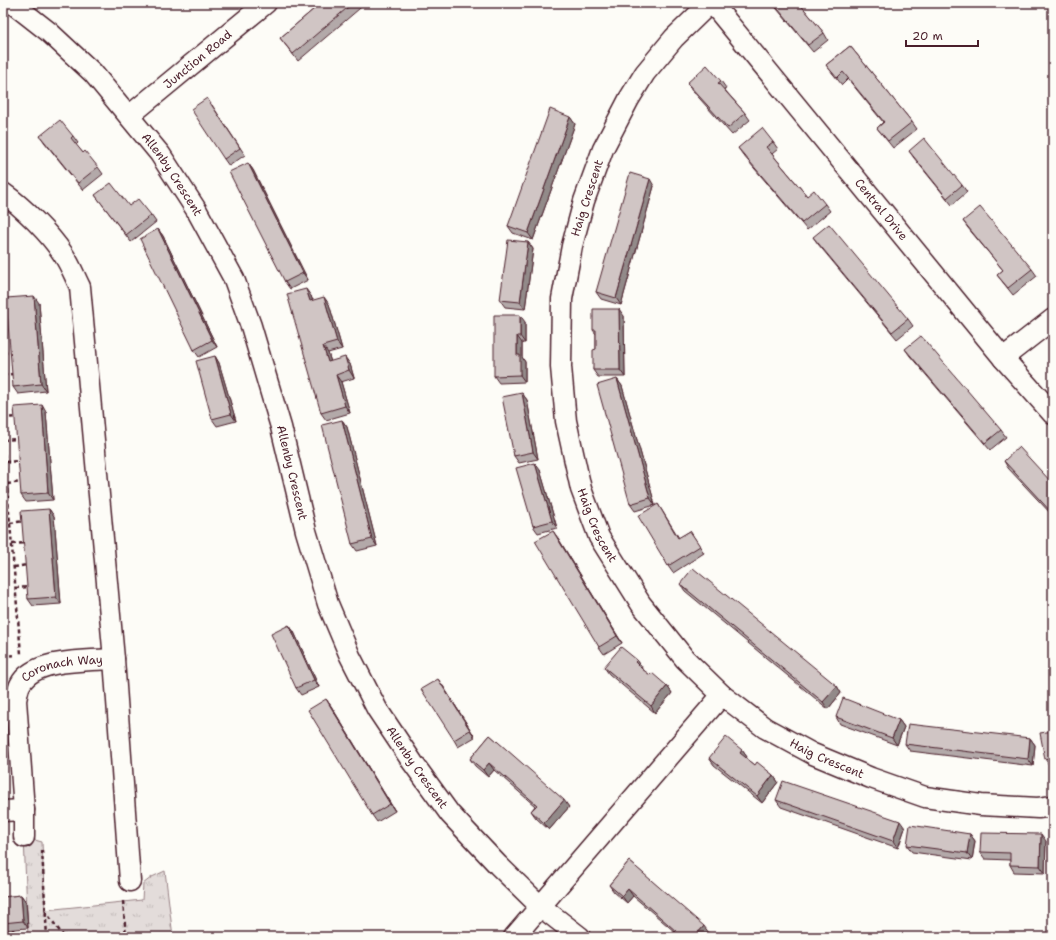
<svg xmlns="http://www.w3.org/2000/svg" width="1056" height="940" font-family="'Shantell Sans',sans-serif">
  <defs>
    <pattern id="grass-tufts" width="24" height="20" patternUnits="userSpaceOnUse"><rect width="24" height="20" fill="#e3dcda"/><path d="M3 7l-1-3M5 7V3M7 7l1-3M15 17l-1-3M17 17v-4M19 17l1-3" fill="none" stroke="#c4bcbb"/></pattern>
  </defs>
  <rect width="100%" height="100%" fill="#fdfcf7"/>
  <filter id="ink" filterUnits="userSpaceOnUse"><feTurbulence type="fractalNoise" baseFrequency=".025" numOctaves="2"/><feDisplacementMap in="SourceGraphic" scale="8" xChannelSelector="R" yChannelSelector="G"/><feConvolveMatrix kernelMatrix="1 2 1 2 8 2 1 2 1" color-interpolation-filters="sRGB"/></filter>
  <g filter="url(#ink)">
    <path fill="url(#grass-tufts)" stroke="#967e82" d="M24,837l18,5 3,68 97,-10 1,-16 9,-7 13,-6 8,66h-145z"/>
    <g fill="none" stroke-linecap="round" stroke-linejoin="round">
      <defs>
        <g id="street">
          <path id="s1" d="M12,3l37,29 44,41 67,81 37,57 37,68 17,47 30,101 25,104 22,73 22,52 27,53 36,54 37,51 48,51 42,41 40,31"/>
          <path id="s2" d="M710,3l-36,35 -29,35 -16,26 -26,50 -19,52 -12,45 -10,53 -1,68 5,54 15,68 18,48 42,67 44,55 37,36 43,33 48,26 58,24 54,19 56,8 57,3 15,-2"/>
          <path id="s3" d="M712,3l291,355 50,56"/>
          <path id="s4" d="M129,116l137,-113"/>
          <path d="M3,193c20,14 47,41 60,61 7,10 12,23 17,33l34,372 16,222"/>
          <path d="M1003,358l50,-39"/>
          <path d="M3,811l21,-1"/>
          <path id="s5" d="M24,837v-27l-8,-110c1,-4 2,-11 4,-15 13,-27 68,-24 94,-26"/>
          <path d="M514,937l208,-242"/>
        </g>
      </defs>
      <use href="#street" stroke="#4a1f2b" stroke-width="23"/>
      <path stroke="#4a1f2b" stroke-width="2.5" stroke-dasharray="4 3" stroke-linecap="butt" d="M3,309l6,-1
        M3,330h8
        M3,353l9,-1
        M3,375l11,-1
        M3,418l13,-1
        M3,440l18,214
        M3,440l15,-1
        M5,462l15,-1
        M7,484l15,-2
        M10,523l14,-2
        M12,544l14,-1
        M14,567l13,-2
        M15,588l14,-1
        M3,656l13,-1
        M42,850l5,87
        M123,901l3,36
        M45,911l19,26
        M13,929v8"/>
      <use href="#street" stroke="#fdfcf7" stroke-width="20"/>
    </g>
    <path fill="#b3a9a9" stroke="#4a1f2b" d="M321,3h45l-68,58 -18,-23z
      M772,3h27l25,30 4,7 -15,12z
      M850,46l62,76 5,7 -24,19 -16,-20 6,-6 -35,-43 -6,6 -16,-20z
      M721,81l5,7 -2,1 21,24 5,7 -18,15 -40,-45 -5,-7z
      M212,105l33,50 -16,11 -5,-7z
      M570,117l5,7 -42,116 -20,-7 -5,-7z
      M40,136h33l5,7 -2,2 7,8 15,14 5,7 -20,16 -38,-47z
      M773,142l5,7 -6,5 35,42 18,8 5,7 -23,19 -64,-75 -5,-7z
      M909,151l53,34 5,7 -15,13 -38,-47z
      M248,163l5,7 55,110 -18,9 -5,-7z
      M654,186l-33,119 -20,-6 -5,-7z
      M95,195l34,11 22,9 5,7 -25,20z
      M963,221l69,48 5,7 -24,19 -16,-20 6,-5 -35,-42z
      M158,229l5,7 54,111 -18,10 -5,-7z
      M813,237l95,82 5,7 -16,13 -79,-95z
      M528,242l5,7 -8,60 -20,-2 -5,-7z
      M311,296l2,5 16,3 13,45 -14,4 3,9 19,2 4,14 -13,4 9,31 -24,7 -5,-7z
      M39,303l7,88 -28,3 -5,-7z
      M624,316l1,61h-27l-5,-7 3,-21v-15l-3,-4z
      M525,322v21h-3v14l3,5v20l-26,1 -5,-7z
      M905,349l96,81 5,7 -16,13 -80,-94z
      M215,356l4,7 17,58 -19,5 -5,-7z
      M617,379l5,7 33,119 -20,6 -5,-7z
      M522,393l5,7 11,59 -19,4 -5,-7z
      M46,412l7,88 -27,2 -5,-7z
      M342,420l5,7 30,119 -20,5 -5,-7z
      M1004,461l49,23v32l-45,-48z
      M540,470l17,58 -19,5 -5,-7z
      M658,504l21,34 11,-7 14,22 -31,20 -5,-7z
      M49,509l5,7 7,88 -28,2 -5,-7z
      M558,538l64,105 -18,11 -5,-7z
      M680,584l157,102 4,7 -13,16 -143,-118z
      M289,625l5,7 25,55 -18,8 -5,-7z
      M637,660l5,7 -1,1 9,7 17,11 5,7 -17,20 -46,-39 -5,-7z
      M443,686l32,51 -17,10 -4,-7z
      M326,699l5,7 64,105 -18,11 -5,-7z
      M836,717l63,3 5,7 -7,18 -57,-21z
      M1053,731v34l-3,1 -5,-7z
      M490,735l79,72 -20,23 -13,-12 -5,-7 4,-5 -41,-36 -6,7 -13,-11 -5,-7z
      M1030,738l5,7 -2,21 -123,-15 -5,-7z
      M742,750l5,7 -1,1 9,7 18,10 5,7 -16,21 -48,-38 -5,-7z
      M776,800l129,28 -7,20 -117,-41z
      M970,834l5,7 -3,19 -60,-8 -5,-7z
      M1046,841l-1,32 -31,-1 -4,-7v-5l-25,-1 -5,-7z
      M629,861l80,72 -4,4h-34l4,-5 -42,-36 -6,7 -13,-11 -5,-7z
      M21,895l5,7 2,26 -25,2v-33z"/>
    <path fill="#928a89" stroke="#4a1f2b" d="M570,117l5,7 -42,116 -5,-7z
      M248,163l5,7 55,110 -5,-7z
      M650,179l4,7 -33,119 -5,-7z
      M158,229l5,7 54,111 -5,-7z
      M528,242l5,7 -8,60 -5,-7z
      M306,289l5,7 4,12 -5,-7z
      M34,296l5,7 7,88 -5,-7z
      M324,297l5,7 13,45 -5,-7z
      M619,309l5,7 1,61 -5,-7z
      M520,315l5,7v21l-5,-7z
      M517,336l5,7v14l3,5v20l-5,-7 -3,-20z
      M323,346l5,7 5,16 -5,-7z
      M215,356l4,7 17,58 -5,-7z
      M345,357l5,7 4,14 -5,-8z
      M336,375l5,7 9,31 -5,-7z
      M617,379l5,7 33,119 -5,-7z
      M522,393l5,7 11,59 -5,-7z
      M42,405l4,7 7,88 -5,-7z
      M342,420l5,7 30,119 -5,-7z
      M535,463l5,7 17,58 -5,-7z
      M49,509l5,7 7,88 -5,-7z
      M553,531l5,7 64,105 -5,-7z
      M289,625l5,7 25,55 -5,-7z
      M637,660l5,7 -2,3 -5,-8z
      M438,679l5,7 32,51 -5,-7z
      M667,686l5,7 -17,20 -4,-7z
      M837,686l4,7 -13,16 -5,-7z
      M326,699l5,7 64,105 -5,-7z
      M899,720l5,7 -7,18 -5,-7z
      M1030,738l5,7 -2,21 -5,-7z
      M742,750l5,7 -2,3 -5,-7z
      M489,763l5,7 -6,7 -5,-7z
      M773,775l5,7 -16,21 -5,-7z
      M564,800l5,7 -20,23 -5,-7z
      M900,821l5,7 -7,20 -5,-7z
      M970,834l5,7 -3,19 -5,-7z
      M1041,834l5,7 -1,32 -5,-7z
      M628,889l5,7 -6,7 -5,-7z
      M21,895l5,7 2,26 -5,-7z
      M704,926l5,7 -4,4h-11z"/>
    <path fill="#d0c5c4" stroke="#4a1f2b" d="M321,3h32l-60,51 -13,-16z
      M773,3h26l25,30 -16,12z
      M850,46l62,76 -24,19 -11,-13 7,-6 -41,-50 -6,6 -11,-13z
      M707,65l14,16 -3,2 27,30 -17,15 -41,-45z
      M207,98l33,50 -16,11 -33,-50z
      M550,109l20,8 -42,116 -20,-7z
      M60,120l13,16 -2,2 12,15 2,-2 13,16 -20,16 -38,-47z
      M762,128l11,14 -7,5 41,49 7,-6 11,14 -23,19 -64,-75z
      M924,138l38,47 -15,13 -38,-47z
      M248,163l55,110 -18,9 -56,-110z
      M630,173l20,6 -34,119 -20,-6z
      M111,183l18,23 9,-7 13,16 -25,20 -31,-40z
      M980,207l52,62 -24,19 -11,-13 6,-5 -40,-49z
      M829,224l79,95 -16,13 -79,-95z
      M158,229l54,111 -18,10 -54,-111z
      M508,240l20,2 -8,60 -20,-2z
      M306,289l4,12 14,-4 13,45 -14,4 5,16 17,-5 4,13 -13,5 9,31 -24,7 -34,-119z
      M34,296l7,88 -28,3 -7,-89z
      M593,309h26l1,61h-27v-20l3,-1v-19h-3z
      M494,315h26v21h-3v19h3v20l-26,1z
      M921,336l80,94 -16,13 -80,-94z
      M215,356l16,58 -19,5 -16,-58z
      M617,379l33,119 -20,6 -33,-119z
      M522,393l11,59 -19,4 -12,-59z
      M42,405l6,88 -27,2 -7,-88z
      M342,420l30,119 -20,5 -30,-119z
      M1019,447l34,37v30l-49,-53z
      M535,463l17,58 -19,5 -17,-58z
      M658,504l20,34 12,-7 10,15 -32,20 -30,-50z
      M49,509l7,88 -28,2 -7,-88z
      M553,531l64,105 -18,11 -64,-106z
      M693,568l144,118 -14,16 -143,-118z
      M289,625l25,55 -18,8 -25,-54z
      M621,647l16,13 -2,2 7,7 8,6 2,-2 15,13 -16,20 -47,-39z
      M438,679l32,51 -16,10 -33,-51z
      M843,698l56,22 -7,18 -56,-21z
      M326,699l64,105 -18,11 -64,-105z
      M908,724l122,14 -2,21 -123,-15z
      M1053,731v26l-8,2 -5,-26z
      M490,735l74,65 -20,23 -13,-12 6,-6 -48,-42 -6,7 -13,-11z
      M726,737l16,13 -2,3 15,12 2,-3 16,13 -16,21 -48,-38z
      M783,781l117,40 -7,20 -117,-41z
      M910,825l60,9 -3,19 -60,-8z
      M981,833l60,1 -1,32 -30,-1v-12l-30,-1z
      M629,861l75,65 -10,11h-23l5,-6 -23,-20 -25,-22 -6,7 -13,-11z
      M21,895l2,26 -20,2v-26z"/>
  </g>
  <g text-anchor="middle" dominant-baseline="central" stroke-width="3" stroke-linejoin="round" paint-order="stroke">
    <g font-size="12" fill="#4a1f2b" stroke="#fdfcf7">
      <text stroke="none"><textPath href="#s4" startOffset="89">Junction Road</textPath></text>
      <text stroke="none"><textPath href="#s1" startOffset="236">Allenby Crescent</textPath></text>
      <text transform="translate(587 198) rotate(-72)">Haig Crescent</text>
      <text stroke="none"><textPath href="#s3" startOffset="267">Central Drive</textPath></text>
      <text stroke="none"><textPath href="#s1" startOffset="560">Allenby Crescent</textPath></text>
      <text stroke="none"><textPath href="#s2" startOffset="570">Haig Crescent</textPath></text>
      <text stroke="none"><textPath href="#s5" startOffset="201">Coronach Way</textPath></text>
      <text stroke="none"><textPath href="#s2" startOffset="906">Haig Crescent</textPath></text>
      <text stroke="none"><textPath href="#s1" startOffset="883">Allenby Crescent</textPath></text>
    </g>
  </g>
  <rect width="1056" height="940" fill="none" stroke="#fdfcf7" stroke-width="16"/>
  <rect x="8" y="8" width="1040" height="924" fill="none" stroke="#4a1f2b" stroke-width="1.5" filter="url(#ink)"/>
  <path d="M906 40v6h72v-6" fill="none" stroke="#4a1f2b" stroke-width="2"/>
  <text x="912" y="40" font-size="12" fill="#4a1f2b" stroke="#fdfcf7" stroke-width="3" paint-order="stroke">20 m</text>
</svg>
